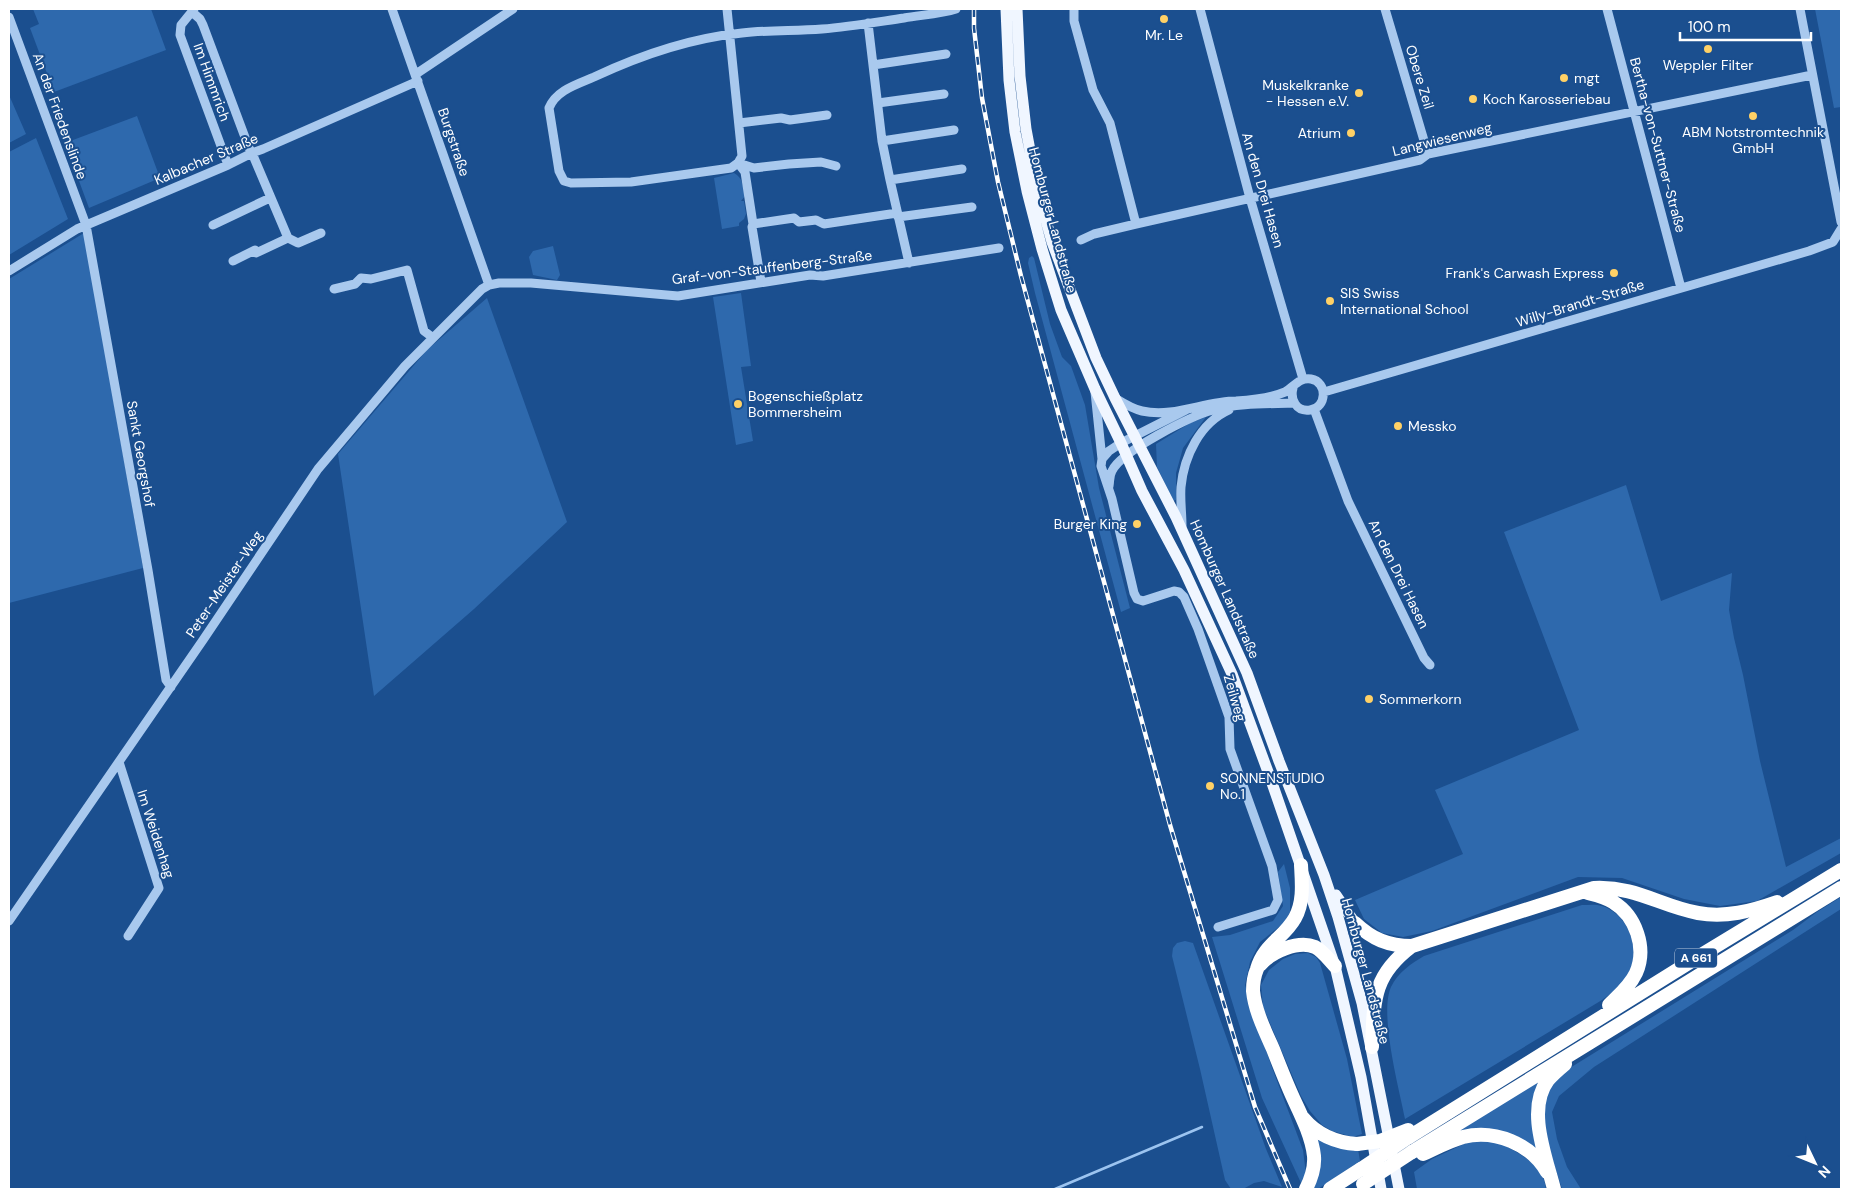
<svg xmlns="http://www.w3.org/2000/svg" width="1850" height="1198" font-family="'DM Sans',sans-serif">
  <rect width="100%" height="100%" fill="#1b4f8f"/>
  <path fill="#2e69ad" d="M33,9h118l15,41 -112,42 -24,-64 9,-4z
    M1815,9h26v98l-7,1z
    M9,95l17,39 -17,9z
    M137,116l23,62 -71,30 -24,-65z
    M36,138l32,81 -59,36v-103z
    M734,173c9,5 9,13 11,23l-4,5h3l2,13 -2,5 -5,4v3l-17,3 -8,-51z
    M84,233l59,335 -134,35v-324z
    M553,246l7,29 -3,5 -24,-5 -4,-18 4,-6z
    M1032,256l2,2 16,66 12,33 9,9 14,39 14,83 31,120 -9,4 -86,-319 -7,-30 1,-5z
    M741,293l10,73 -10,1 12,74 -17,4 -23,-148z
    M487,298l80,224 -93,87 -100,87 -36,-242 89,-104z
    M1206,417l-23,31 -7,25v27l-3,1 -16,-34 -1,-23 34,-21z
    M1626,485l35,116 71,-28 -3,37 5,28 9,37 17,86 26,106 55,-29v15l-84,48 -37,5 -36,-7 -62,-21 -44,-1 -146,54 -29,6 -21,-4 -18,-14 -9,-19 108,-46 -28,-64 144,-60 -75,-198z
    M1284,864l6,24v24l-5,10 -25,20 -10,20 -5,23 26,80 32,85 3,24 -5,9 -39,-85 -50,-161 18,-2 43,-14 10,-15 -5,-34z
    M1841,897v12l-247,158 -35,29 -7,16 5,27 10,28 14,22h-19l-19,-59 -2,-15 9,-29 15,-15 228,-141 24,-18z
    M1582,905c6,0 14,-1 20,1 32,10 42,56 19,80 -5,5 -13,9 -19,14l-197,119c-6,-31 -26,-105 -14,-132 7,-15 20,-23 33,-31z
    M1185,941l8,2 73,206 16,38 -18,-6 -10,2 -11,6h-12l-6,-9 -25,-111 -28,-113 1,-8 4,-5z
    M1308,953l8,4 4,6 27,96 15,75 -9,3 -21,-6 -10,-6 -12,-14 -9,-15 -38,-89 -2,-22 8,-15 14,-11 12,-5z
    M1542,1078l-9,30 -1,17 11,35c-28,-28 -44,-34 -84,-29z
    M1310,1129l48,20 2,12 -42,28h-6z
    M1494,1140c20,10 50,24 52,49h-129l-3,-17 18,-13 36,-17z"/>
  <g fill="none" stroke-linecap="round" stroke-linejoin="round">
    <path stroke="#9cc4f0" stroke-width="2.5" d="M1055,1189l147,-62"/>
    <path stroke="#a9c9ee" stroke-width="9" d="M194,9l-13,16 -1,10 48,130
      M392,9l97,276
      M727,9l15,147 -4,7 -7,5 -100,14 -60,1 -7,-2 -5,-10 -10,-63c7,-18 29,-24 45,-31 47,-22 97,-39 148,-44 27,-3 53,-2 80,-4 27,-2 55,-7 82,-11 17,-3 37,-4 52,-9
      M1074,9v12l19,69 17,33 26,101
      M1200,9l50,189 53,181
      M1385,9l43,145
      M1607,9l74,279
      M1800,9l41,213
      M192,12l8,7 3,6 46,123 3,5 36,85
      M9,17l77,208 62,345 18,110 5,7
      M868,23l14,118 8,39 19,83
      M873,65l73,-11
      M416,74l97,-65
      M878,103l66,-9
      M739,123l42,-5 9,2 37,-5
      M882,141l72,-11
      M738,163l7,9 8,52 -1,3 9,55
      M738,163l16,5 35,-4 32,-2 15,4
      M890,180l72,-11
      M898,217l74,-10
      M753,224l41,-6 5,4 17,-2 8,4 73,-11
      M213,225l57,-27
      M1081,240l13,-6 42,-10 284,-64 8,-6 384,-79
      M233,261l22,-11 1,3 32,-15 10,5 23,-10
      M9,271l68,-42 151,-64 24,-12 11,-4 155,-68
      M334,289l21,-5 6,-6 10,1 36,-9 17,61 8,6
      M1095,392l7,67
      M1324,392l485,-141 24,-9 8,-13
      M1115,398c8,5 18,11 27,13 32,7 63,-10 94,-10 16,-1 35,-3 49,-9 9,-5 14,-15 26,-13 17,3 16,29 -1,31 -14,2 -20,-11 -17,-22
      M1314,409l34,92 76,157 6,7
      M1186,410l-65,33 -12,8 -7,8 -1,7 11,33 22,94 3,6 6,2 31,-10 5,1 5,5 14,32 31,88 1,32 42,117 6,34 -5,10 -55,17
      M1109,486c1,-5 0,-10 3,-15 9,-20 79,-55 101,-61 26,-7 54,-6 81,-7
      M1182,526c0,-13 -2,-26 -1,-39 3,-31 19,-64 48,-77
      M119,762l40,126 -31,48
      M9,921l194,-281 115,-171 87,-103 77,-77 7,-4 10,-2h32l147,13 132,-21 13,1 176,-28"/>
    <path stroke="#f0f6ff" stroke-width="11" d="M1006,9l3,71 6,52 12,59 15,58 19,61 34,79 26,54 21,48 42,79 48,104 39,106 64,186 26,111 20,112
      M1017,9l3,67 6,53 11,59 15,54 44,116 19,40 61,119 71,156 32,88 45,114 14,42 24,86 37,186
      M1336,895l19,28"/>
    <path stroke="#fff" stroke-width="14" d="M1301,865c1,18 3,37 -6,53 -11,20 -31,26 -38,51 -3,7 -4,14 -4,22 2,20 12,40 20,58 7,18 14,36 22,53 8,17 17,36 19,54 1,12 -3,23 -8,33
      M1588,893c8,2 17,4 25,9 23,14 34,46 23,71 -6,13 -17,22 -27,32
      M1355,923c17,16 33,23 57,23l182,-58c42,-2 66,18 104,25 28,5 53,-2 79,-11
      M1260,965c11,-13 38,-25 55,-18 8,4 14,13 20,19
      M1372,1047c2,-46 0,-71 40,-101
      M1303,1118c13,16 33,25 54,26
      M1409,1137l289,-180 143,-87
      M1412,1152l429,-264
      M1423,1154c13,-6 26,-13 40,-17 32,-8 68,7 84,35
      M1330,1189l31,-20
      M1554,1189c-8,-32 -28,-80 -6,-109 5,-6 11,-11 17,-16"/>
    <defs>
      <path id="rail" d="M974,9v19l8,70 16,84 23,94 149,549 85,282 35,82"/>
    </defs>
    <use href="#rail" stroke="#fff" stroke-width="4.5"/>
    <use href="#rail" stroke="#1b4f8f" stroke-width="2.5" stroke-dasharray="8" stroke-linecap="butt"/>
    <path stroke="#fff" stroke-width="14" d="M1357,1144l23,-3 28,-11
      M1361,1169l48,-32
      M1363,1184l49,-32"/>
  </g>
  <g fill="#ffd166" stroke="#1b4f8f" stroke-width="2">
    <circle cx="1164" cy="19" r="5"/>
    <circle cx="1708" cy="49" r="5"/>
    <circle cx="1564" cy="78" r="5"/>
    <circle cx="1359" cy="93" r="5"/>
    <circle cx="1473" cy="99" r="5"/>
    <circle cx="1753" cy="116" r="5"/>
    <circle cx="1351" cy="133" r="5"/>
    <circle cx="1614" cy="273" r="5"/>
    <circle cx="1330" cy="301" r="5"/>
    <circle cx="738" cy="404" r="5"/>
    <circle cx="1398" cy="426" r="5"/>
    <circle cx="1137" cy="524" r="5"/>
    <circle cx="1369" cy="699" r="5"/>
    <circle cx="1210" cy="786" r="5"/>
  </g>
  <g text-anchor="middle" dominant-baseline="central" stroke-width="4" stroke-linejoin="round" paint-order="stroke">
    <rect fill="#1b4f8f" stroke="#bbcadd" stroke-width="1" x="1675" y="948.5" width="42" height="19" rx="4"/>
    <g font-size="12" font-weight="bold" fill="#fff">
      <text x="1696" y="958">A 661</text>
    </g>
    <g font-size="14" fill="#fff" stroke="#1b4f8f" text-anchor="start">
      <text x="1164" y="35" text-anchor="middle">Mr. Le</text>
      <text x="1708" y="65" text-anchor="middle">Weppler Filter</text>
      <text x="1574" y="78">mgt</text>
      <text x="1349" y="85" text-anchor="end">Muskelkranke<tspan x="1349" dy="16">- Hessen e.V.</tspan></text>
      <text x="1483" y="99">Koch Karosseriebau</text>
      <text x="1753" y="132" text-anchor="middle">ABM Notstromtechnik<tspan x="1753" dy="16">GmbH</tspan></text>
      <text x="1341" y="133" text-anchor="end">Atrium</text>
      <text x="1604" y="273" text-anchor="end">Frank's Carwash Express</text>
      <text x="1340" y="293">SIS Swiss<tspan x="1340" dy="16">International School</tspan></text>
      <text x="748" y="396">Bogenschießplatz<tspan x="748" dy="16">Bommersheim</tspan></text>
      <text x="1408" y="426">Messko</text>
      <text x="1127" y="524" text-anchor="end">Burger King</text>
      <text x="1379" y="699">Sommerkorn</text>
      <text x="1220" y="778">SONNENSTUDIO<tspan x="1220" dy="16">No.1</tspan></text>
    </g>
    <g font-size="14" fill="#fff" stroke="#1b4f8f">
      <text transform="translate(1420 77) rotate(73)">Obere Zeil</text>
      <text transform="translate(212 82) rotate(70)">Im Himmrich</text>
      <text transform="translate(60 116) rotate(70)">An der Friedenslinde</text>
      <text transform="translate(1442 139) rotate(-14)">Langwiesenweg</text>
      <text transform="translate(454 142) rotate(71)">Burgstraße</text>
      <text transform="translate(1658 145) rotate(75)">Bertha-von-Suttner-Straße</text>
      <text transform="translate(206 159) rotate(-23)">Kalbacher Straße</text>
      <text transform="translate(1263 190) rotate(74)">An den Drei Hasen</text>
      <text transform="translate(1053 220) rotate(75)">Homburger Landstraße</text>
      <text transform="translate(772 267) rotate(-7)">Graf-von-Stauffenberg-Straße</text>
      <text transform="translate(1580 303) rotate(-17)">Willy-Brandt-Straße</text>
      <text transform="translate(141 454) rotate(80)">Sankt Georgshof</text>
      <text transform="translate(1399 574) rotate(64)">An den Drei Hasen</text>
      <text transform="translate(224 584) rotate(-56)">Peter-Meister-Weg</text>
      <text transform="translate(1225 589) rotate(66)">Homburger Landstraße</text>
      <text transform="translate(1235 698) rotate(74)">Zeilweg</text>
      <text transform="translate(156 834) rotate(72)">Im Weidenhag</text>
      <text transform="translate(1366 971) rotate(75)">Homburger Landstraße</text>
    </g>
  </g>
  <rect width="1850" height="1198" fill="none" stroke="#ffffff" stroke-width="20"/>
  <g transform="translate(1815 1163) rotate(133)" stroke="#1b4f8f" stroke-width="4" paint-order="stroke">
  <path d="M0-4L9 19L0 12L-9 19Z" fill="#ffffff"/>
  <text y="-8" font-size="14" font-weight="bold" text-anchor="middle" fill="#ffffff">N</text>
  </g>
  <path d="M1680 32v8h131v-8" fill="none" stroke="#ffffff" stroke-width="2.5"/>
  <text x="1688" y="32" font-size="15" fill="#ffffff" stroke="#1b4f8f" stroke-width="4" paint-order="stroke">100 m</text>
</svg>
